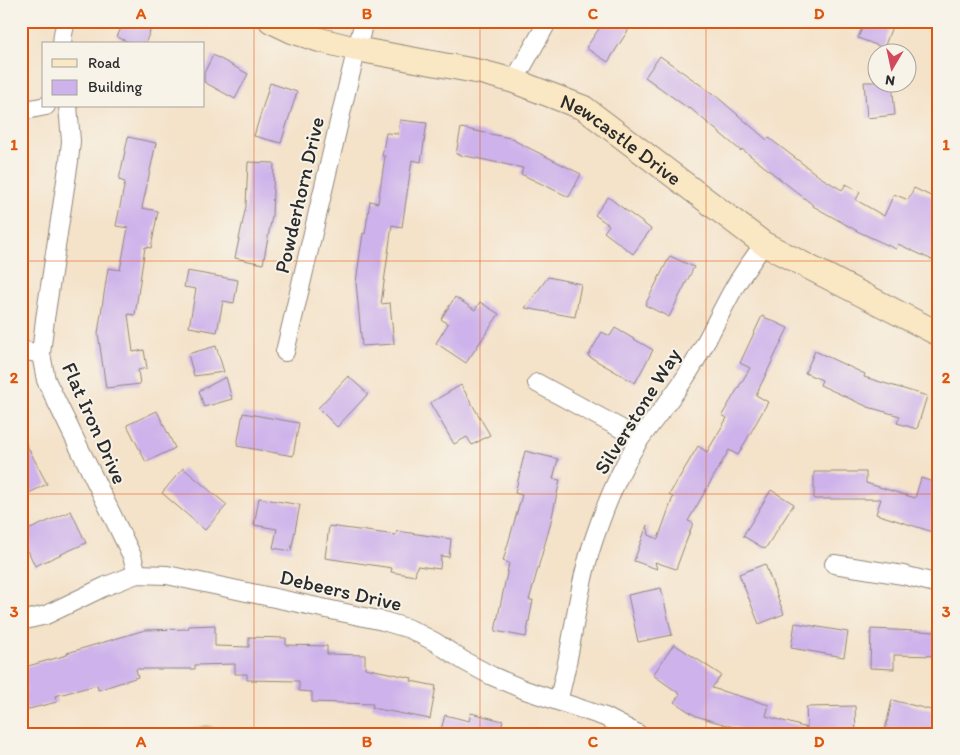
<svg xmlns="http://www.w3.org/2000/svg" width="960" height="755" font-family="Itim,sans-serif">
  <defs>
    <pattern id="grass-tufts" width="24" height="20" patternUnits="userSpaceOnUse" patternTransform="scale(1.25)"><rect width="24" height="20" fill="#9cc16c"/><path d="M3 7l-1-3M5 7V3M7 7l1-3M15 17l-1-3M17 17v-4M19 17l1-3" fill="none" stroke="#7f9d59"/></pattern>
  </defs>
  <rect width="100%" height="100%" fill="#f7f3e8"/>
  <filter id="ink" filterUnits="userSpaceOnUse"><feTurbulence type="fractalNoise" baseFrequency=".02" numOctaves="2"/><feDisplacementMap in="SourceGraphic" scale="10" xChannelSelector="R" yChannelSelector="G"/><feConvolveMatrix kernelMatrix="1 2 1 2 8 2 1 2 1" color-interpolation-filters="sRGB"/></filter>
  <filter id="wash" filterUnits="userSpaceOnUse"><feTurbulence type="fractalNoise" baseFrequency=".0096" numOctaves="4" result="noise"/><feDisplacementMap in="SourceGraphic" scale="20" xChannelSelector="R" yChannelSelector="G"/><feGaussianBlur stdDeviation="1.12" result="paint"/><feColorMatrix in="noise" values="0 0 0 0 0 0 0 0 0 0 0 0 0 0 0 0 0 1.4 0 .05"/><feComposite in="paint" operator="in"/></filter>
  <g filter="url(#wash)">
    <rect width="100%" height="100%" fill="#f4e2c9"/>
    <path fill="url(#grass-tufts)" stroke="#64764c" d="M207,726l23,8h-65z"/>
    <g id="blocks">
      <path fill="#ceb2eb" d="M124,21h30l-9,23h-12l-16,-7z
        M604,21h30l-26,41 -22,-14z
        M865,21h29l-10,27 -26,-10z
        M213,55l35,19 -13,25 -31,-17v-9z
        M660,56l56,40 51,44 2,-2 51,39 22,13 4,-6 14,8 -4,8 28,16 10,-22 14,6 6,-12 25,12v63l-41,-19 -2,5 -37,-17 -46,-26v-1l-71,-56 -1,2 -51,-43 -1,1 -44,-32z
        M864,82h28l3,33 -28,3z
        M270,83l27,9 -16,51 -27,-7z
        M400,120l27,3 -6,39 -9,-2 -10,67 -10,-2 -11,79 9,-1 4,41 -32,2 -6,-64 7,-49 2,1 5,-33 8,2 7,-47h-3l4,-23 12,1z
        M461,128l54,11v2l66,33 -12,23 -48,-23 2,-6 -67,-14z
        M128,137l28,6 -14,65 16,3 -7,37 -6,-1 -10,68 -7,-1 5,38 11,-2 3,18 -9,2 2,14 -34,4 -8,-55 10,-65 12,2 8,-42 -12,-2 9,-44 -6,-2z
        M248,162l26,1 -2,53 -9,48 -28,-6 11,-52z
        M608,197l43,32 -18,25 -29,-22 5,-7 -14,-10z
        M670,256l24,11 -25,50 -24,-12z
        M187,271l51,9 -4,23 -11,-2 -6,31 -28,-5 7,-38 -12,-2z
        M548,277l33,7 -6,33 -50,-9z
        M455,297l20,13 5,-8 19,12 -33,49 -30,-20 12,-19 -7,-5z
        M762,316l26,12 -32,67 12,7 -30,53 -9,-5 -41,71 5,2 -17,46 -21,-7 2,7 -23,-8 13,-36 2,10 9,4 15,-42 -4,-2 29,-49 9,6 20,-34 -5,-3 28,-47 -10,-5z
        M615,328l38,22 -18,33 -47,-27 14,-24 8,4z
        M216,346l8,26 -30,4 -6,-22z
        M815,351l50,23 -1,3 63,19 -10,33 -20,-6 3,-7 -32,-9 -48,-22 2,-5 -17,-7z
        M348,376l20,18 -31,33 -19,-19z
        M226,377l6,22 -28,8 -5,-16z
        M461,385l29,50 -18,10 -5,-8 -13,7 -24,-41z
        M157,411l18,37 -29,14 -19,-37z
        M243,413l56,10 -6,33 -56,-10z
        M21,434l26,50 -26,13z
        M525,451l33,8 -5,20 7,1 -10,46 -21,74h4l-7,37 -31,-6 14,-68 -6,-2 19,-66 -7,-2z
        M183,468l44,37 -22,25 -43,-37z
        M814,472h52v11l49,15 6,-20 18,6v28l-6,20 -57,-18 5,-15h-67z
        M771,490l23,14 -29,45 -22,-13z
        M259,498l41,7 -9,46 -18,-3 4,-19 -23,-4z
        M71,511l15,32 -51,23 -14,-30v-3z
        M329,526l67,9 1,-4 54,8 -2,18 -8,-1 -1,13 -23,-3 -2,10 -24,-4 1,-4 -67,-10z
        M765,564l19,50 -25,10 -20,-50z
        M661,588l11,47 -34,7 -10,-47z
        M795,623l53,9 -4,25 -53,-9z
        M215,625v21l34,1v-10l37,1v7l41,1v8l38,1v13l47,10 -1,3 25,5 -6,33 -58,-11 1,-4 -61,-2v-10l-13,-1v-10l-52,-1v-6h-12v-10l-40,1v4h-59l2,8 -40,13 -1,-5 -42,11 2,6 -36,9v-43l46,-13v-2l78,-23 43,-1 1,-3z
        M871,629l68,3v24l-45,-1v14l-24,-1z
        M674,644l47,31 -9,13 57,17 -3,11 41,12 -1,-21 49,-1 1,28h-99l-61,-18 -22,-14 6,-8 -27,-19z
        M892,700l47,12v22h-39l-15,-4z
        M471,713l32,8 -4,13h-59l5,-19 24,6z"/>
    </g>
  </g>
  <g filter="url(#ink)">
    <use href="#blocks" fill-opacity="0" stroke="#90867a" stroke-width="1"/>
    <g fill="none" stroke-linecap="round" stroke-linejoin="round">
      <defs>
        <path id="street" d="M62,44l1,-10 3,-13
          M514,81l34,-60
          M68,106l3,35 -2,20 -24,158 -4,35 5,26 86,176 5,18
          M21,111l25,-5
          M21,350l20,4
          M285,352l63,-268 16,-63
          M537,383l103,56
          M834,564l69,11 36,9
          M21,621l25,-6 60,-29 31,-12 30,1 216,46 27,8 25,13 29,19 28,15 33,14 80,27 33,17
          M558,701c15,-52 18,-108 35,-159 12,-36 26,-72 47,-103 15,-21 31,-40 45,-61 19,-29 32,-60 49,-90 9,-15 19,-29 30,-44"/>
        <g id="secondary">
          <path id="s1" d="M271,21l21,10 28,9 36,9 125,23 33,9 70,27 180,136 175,90"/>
        </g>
      </defs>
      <use href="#street" stroke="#90867a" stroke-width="20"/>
      <use href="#secondary" stroke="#90867a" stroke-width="26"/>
      <use href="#street" stroke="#fff" stroke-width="18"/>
      <use href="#secondary" stroke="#fae7c3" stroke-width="24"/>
    </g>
  </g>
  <path fill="none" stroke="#df570e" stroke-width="1" stroke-opacity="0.55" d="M254,21v713M480,21v713M706,21v713M21,261h918M21,494h918"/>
  <g text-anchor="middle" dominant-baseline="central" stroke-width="4" stroke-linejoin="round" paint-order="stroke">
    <g font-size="21" fill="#2b2b2b" stroke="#f7f3e8">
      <text stroke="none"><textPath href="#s1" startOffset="374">Newcastle Drive</textPath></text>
      <text transform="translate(299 195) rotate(-77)">Powderhorn Drive</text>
      <text transform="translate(637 411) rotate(-58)">Silverstone Way</text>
      <text transform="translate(95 423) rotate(66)">Flat Iron Drive</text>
      <text transform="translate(341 590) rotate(13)">Debeers Drive</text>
    </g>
  </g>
  <rect width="960" height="755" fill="none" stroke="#f7f3e8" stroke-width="55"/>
  <rect x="42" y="42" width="162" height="65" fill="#f7f3e8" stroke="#a5a39c"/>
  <rect x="52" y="59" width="25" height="8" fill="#fae7c3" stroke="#a5a39c"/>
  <text x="88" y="68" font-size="15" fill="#2b2b2b">Road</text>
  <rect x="52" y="80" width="25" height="15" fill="#ceb2eb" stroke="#a5a39c"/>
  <text x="88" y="92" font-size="15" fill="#2b2b2b">Building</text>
  <g transform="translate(892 68) rotate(189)"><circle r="24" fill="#f7f3e8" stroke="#a5a39c"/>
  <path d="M0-4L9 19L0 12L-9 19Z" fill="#d1495b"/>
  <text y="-8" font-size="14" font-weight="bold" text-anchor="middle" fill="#2b2b2b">N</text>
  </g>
  <rect x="28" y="28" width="904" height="700" fill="none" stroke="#df570e" stroke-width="2"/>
  <g font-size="16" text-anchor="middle" font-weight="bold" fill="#df570e">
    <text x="141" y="19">A</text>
    <text x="367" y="19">B</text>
    <text x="593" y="19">C</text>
    <text x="819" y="19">D</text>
    <text x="14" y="150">1</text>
    <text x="946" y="150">1</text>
    <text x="14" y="383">2</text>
    <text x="946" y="383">2</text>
    <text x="14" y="617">3</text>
    <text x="946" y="617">3</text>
    <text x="141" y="747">A</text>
    <text x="367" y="747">B</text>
    <text x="593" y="747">C</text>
    <text x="819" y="747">D</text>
  </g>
</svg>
